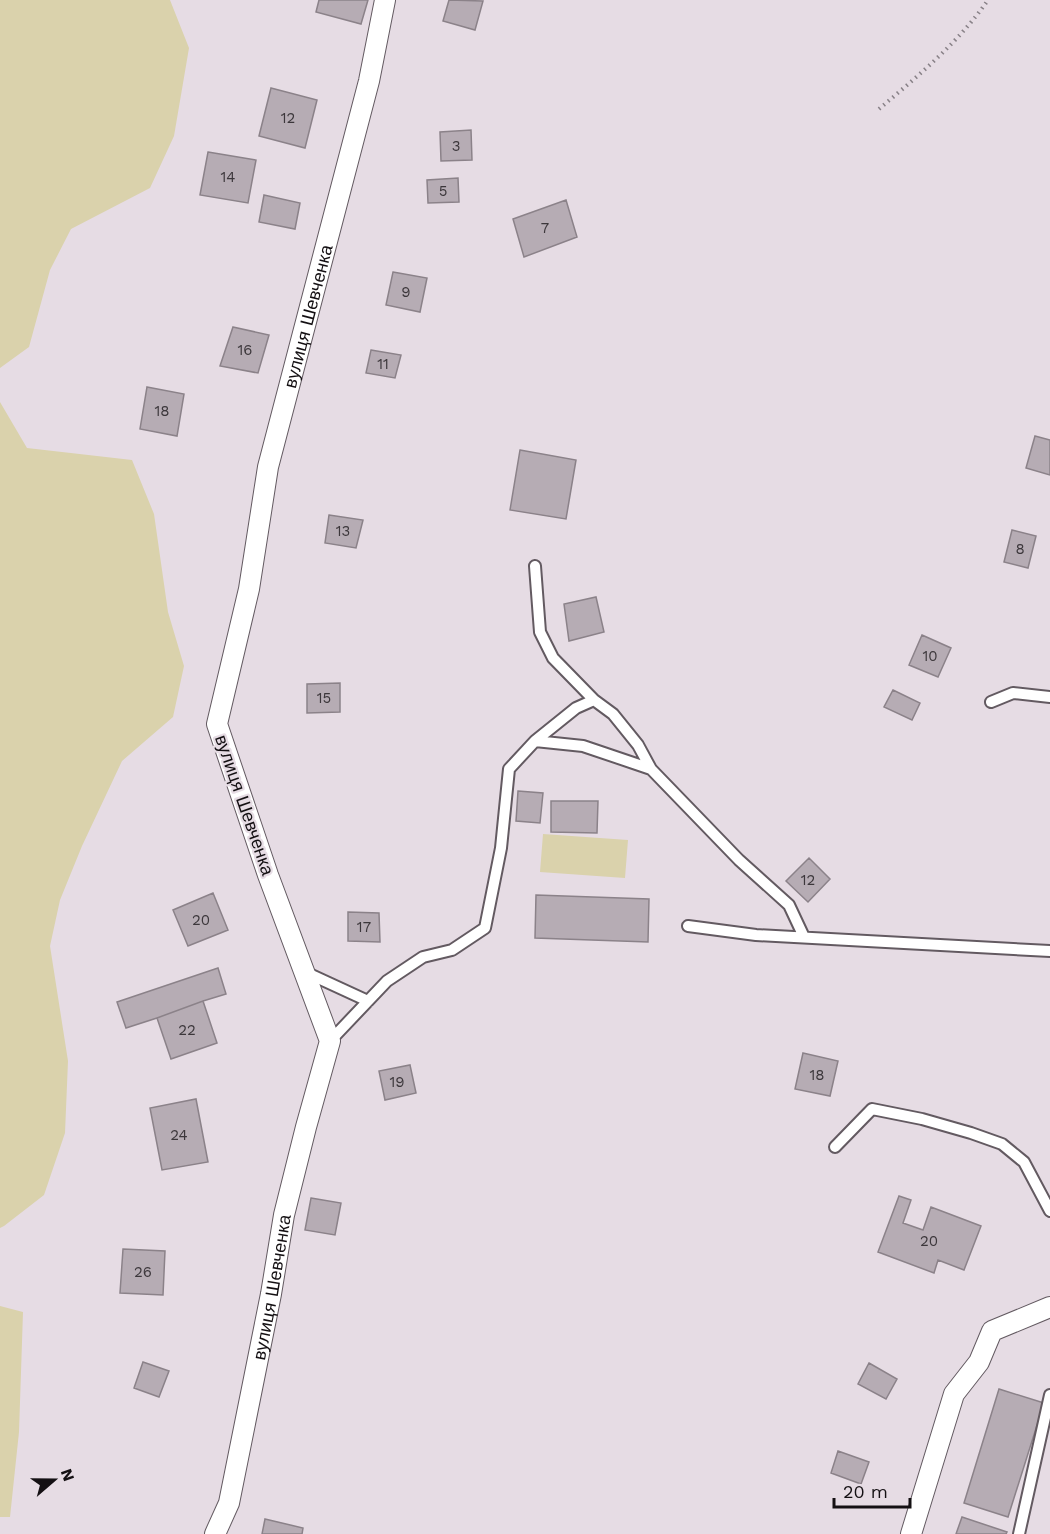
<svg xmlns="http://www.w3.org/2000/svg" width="1050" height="1534" font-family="'Work Sans',sans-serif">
  <rect width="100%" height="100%" fill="#e6dce4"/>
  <path fill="#dad2ac" d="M0,0h170l19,48 -15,88 -24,52 -79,41 -21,41 -21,77 -29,21z
    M0,402l27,46 105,12 22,54 14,98 16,54 -11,51 -51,44 -40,85 -22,54 -10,46 18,115 -3,72 -21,62 -40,31 -4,2z
    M543,834l85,6 -3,38 -85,-6z
    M0,1306l23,6 -4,120 -9,85h-10z"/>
  <path fill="#b6acb4" stroke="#8b8289" stroke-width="1.5" d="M319,0h49l-7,24 -45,-12z
    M449,0l34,1 -8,29 -32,-9z
    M271,88l46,12 -12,48 -46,-12z
    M471,130l1,30 -31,1 -1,-29z
    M208,152l48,8 -8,43 -48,-8z
    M458,178l1,24 -31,1 -1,-23z
    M264,195l36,8 -5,26 -36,-7z
    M566,200l11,37 -53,20 -11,-38z
    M393,272l34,6 -7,34 -34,-7z
    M233,327l36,8 -11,38 -38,-7z
    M371,350l30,5 -6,23 -29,-5z
    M147,387l37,7 -7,42 -37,-7z
    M1035,436l15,4v35l-24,-7z
    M520,450l56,10 -10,59 -56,-9z
    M329,515l34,5 -7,28 -31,-5z
    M1012,530l24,6 -8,32 -24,-6z
    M596,597l8,35 -35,9 -5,-37z
    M922,635l29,13 -13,29 -29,-12z
    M340,683v29l-33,1v-29z
    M893,690l27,13 -8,17 -28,-13z
    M518,791l25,2 -3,30 -24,-2z
    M551,801h47l-1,32 -46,-1z
    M809,858l21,21 -22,23 -22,-21z
    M213,893l15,37 -40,16 -15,-36z
    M536,895l113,4 -1,43 -113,-4z
    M348,912l31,1 1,29 -32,-1z
    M218,968l8,26 -23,7 14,42 -46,16 -14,-41 -31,10 -9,-26z
    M203,1001l14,42 -46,16 -14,-41z
    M803,1053l35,8 -8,35 -35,-7z
    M410,1065l6,28 -31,7 -6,-29z
    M196,1099l12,63 -46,8 -12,-62z
    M899,1196l12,4 -8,23 20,7 8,-23 50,19 -17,44 -26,-10 -4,13 -56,-21z
    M311,1198l30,5 -6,32 -30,-5z
    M123,1249l42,2 -2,44 -43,-2z
    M143,1362l26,9 -10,26 -25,-9z
    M869,1363l28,16 -11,20 -28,-15z
    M999,1389l45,14 -36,114 -44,-14z
    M838,1451l31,11 -8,22 -30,-11z
    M962,1517l45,15 -1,2h-50z
    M265,1519l38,9 -1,6h-40z"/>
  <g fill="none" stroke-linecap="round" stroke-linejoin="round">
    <defs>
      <path id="lane" d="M535,566l5,66 13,26 41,42 19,14 25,31 13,24
        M991,702l22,-9 37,4
        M535,741l41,-33 18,-8
        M688,926l68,9 294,16
        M305,972l63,29
        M330,1041l57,-60 36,-24 29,-7 33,-22 16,-80 8,-79 26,-28 48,5 68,23 88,91 50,45 15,32
        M835,1147l37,-38 50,10 49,14 31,11 22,18 26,49
        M1019,1534l31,-139"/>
      <g id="street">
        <path id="s1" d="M215,1534l14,-31 42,-209 13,-79 22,-88 24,-86 -62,-166 -51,-151 32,-135 19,-122 101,-386 16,-81"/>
        <path d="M911,1534l43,-140 25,-32 13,-31 58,-24"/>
      </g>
    </defs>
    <use href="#lane" stroke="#635a61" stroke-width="14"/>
    <use href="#street" stroke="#635a61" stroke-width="22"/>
    <path stroke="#888187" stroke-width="4" stroke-dasharray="1.5 4.5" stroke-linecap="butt" d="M879,109c39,-33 80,-67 109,-109"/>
    <use href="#lane" stroke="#fff" stroke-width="10"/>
    <use href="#street" stroke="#fff" stroke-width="20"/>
  </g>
  <g text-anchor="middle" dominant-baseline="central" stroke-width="4.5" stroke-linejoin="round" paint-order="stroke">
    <g font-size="15" fill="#3c373b">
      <text x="288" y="118">12</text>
      <text x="456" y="146">3</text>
      <text x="228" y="177">14</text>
      <text x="443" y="191">5</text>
      <text x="545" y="228">7</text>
      <text x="406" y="292">9</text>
      <text x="245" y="350">16</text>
      <text x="383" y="364">11</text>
      <text x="162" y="411">18</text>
      <text x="343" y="531">13</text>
      <text x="1020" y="549">8</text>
      <text x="930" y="656">10</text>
      <text x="324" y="698">15</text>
      <text x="808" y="880">12</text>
      <text x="201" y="920">20</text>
      <text x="364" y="927">17</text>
      <text x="187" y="1030">22</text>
      <text x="817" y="1075">18</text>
      <text x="397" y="1082">19</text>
      <text x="179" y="1135">24</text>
      <text x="929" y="1241">20</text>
      <text x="143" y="1272">26</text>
    </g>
    <g font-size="18" fill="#141013" stroke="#e6dce4">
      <text stroke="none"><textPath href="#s1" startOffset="1262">вулиця Шевченка</textPath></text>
      <text transform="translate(245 805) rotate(71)">вулиця Шевченка</text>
      <text stroke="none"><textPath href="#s1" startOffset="254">вулиця Шевченка</textPath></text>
    </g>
  </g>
  <g transform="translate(54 1480) rotate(70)" stroke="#e6dce4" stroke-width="4.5" paint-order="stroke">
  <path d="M0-4.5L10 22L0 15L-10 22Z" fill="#141013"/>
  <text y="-9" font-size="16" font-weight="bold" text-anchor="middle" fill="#141013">N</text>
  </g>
  <path d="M834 1498v9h76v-9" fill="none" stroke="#141013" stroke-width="3"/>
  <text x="843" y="1498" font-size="18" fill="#141013" stroke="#e6dce4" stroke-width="4.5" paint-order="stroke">20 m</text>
</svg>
